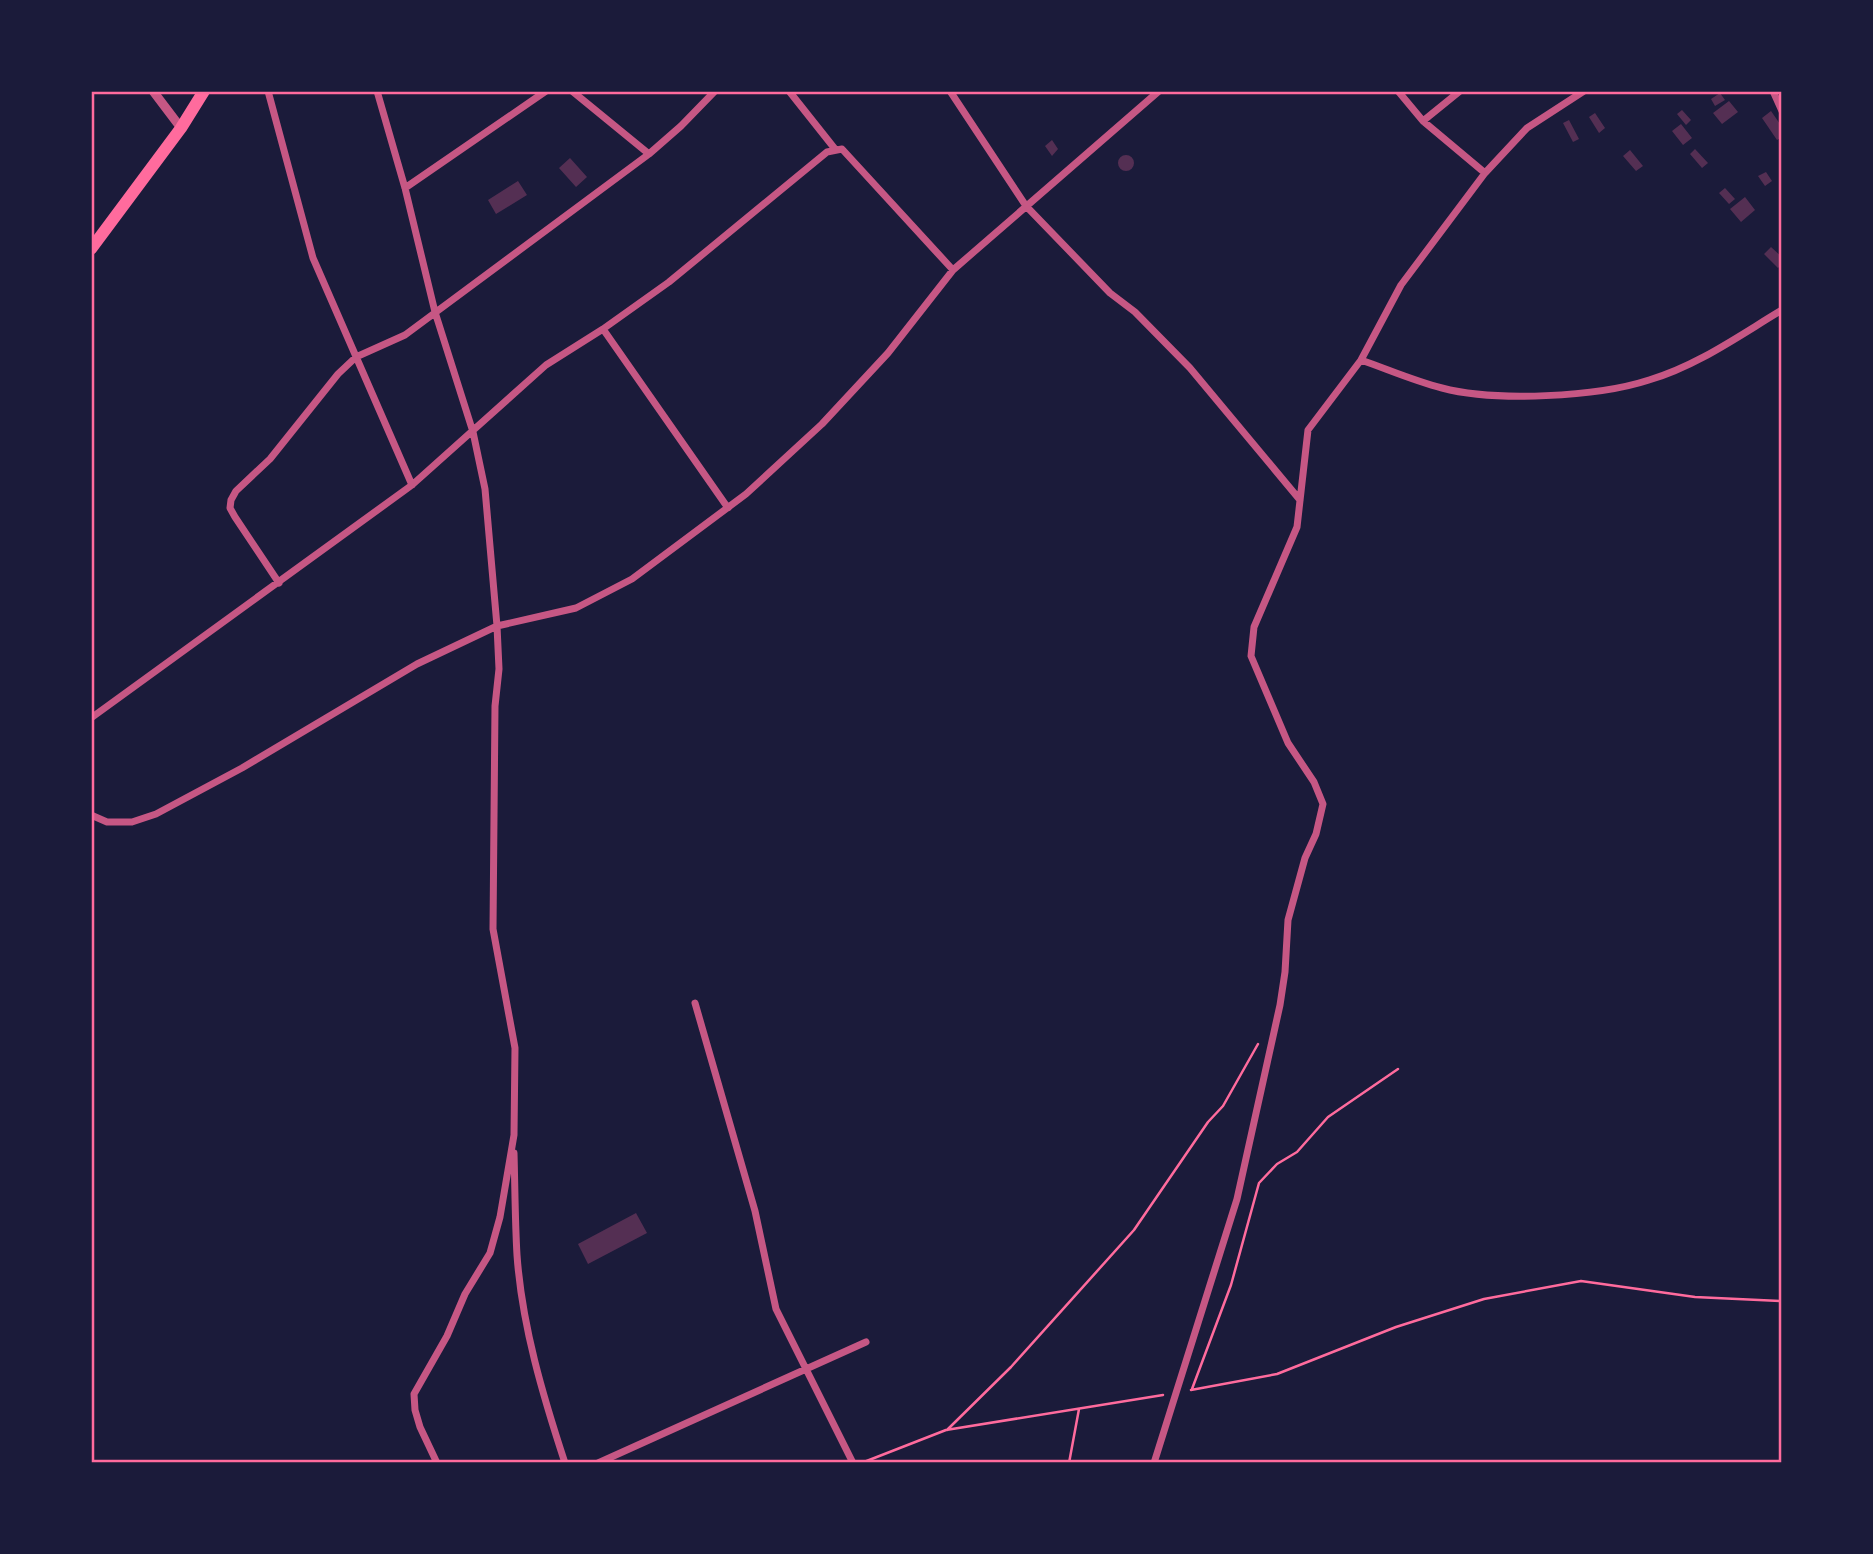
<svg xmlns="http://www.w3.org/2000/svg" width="1873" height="1554" font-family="Inter,sans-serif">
  <rect width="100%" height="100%" fill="#1b1b3a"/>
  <path fill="#542f53" d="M1720,93l5,7 -10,6 -4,-7z
    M1729,101l9,11 -16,12 -9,-11z
    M1682,110l9,10 -5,5 -9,-11z
    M1771,111l11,16v10l-5,3 -15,-22z
    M1595,113l10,15 -6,5 -10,-16z
    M1569,120l10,19 -6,3 -10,-19z
    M1681,124l11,14 -9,7 -11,-14z
    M1052,140l6,9 -6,7 -7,-10z
    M1695,149l13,14 -6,5 -12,-14z
    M1630,150l13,16 -7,5 -13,-15z
    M1118 163a8 8 0 1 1 16 0a8 8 0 1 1-16 0Z
    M570,158l17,19 -11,10 -17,-19z
    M1766,172l6,9 -7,5 -7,-10z
    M518,181l9,14 -31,19 -8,-14z
    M1725,188l10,11 -6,5 -10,-11z
    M1745,197l10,13 -14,12 -11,-13z
    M1771,247l11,10v7l-4,4 -14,-14z
    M636,1213l11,20 -59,31 -10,-20z"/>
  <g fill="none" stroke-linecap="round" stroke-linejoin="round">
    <path stroke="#ff6b9d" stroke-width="2.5" d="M1192,1389l39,-104 28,-102 18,-19 20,-12 31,-35 70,-48
      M1191,1390l86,-16 119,-47 88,-28 97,-18 114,16 87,4
      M947,1430l64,-63 123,-137 74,-108 15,-16 35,-62
      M864,1462l82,-32 217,-35
      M1069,1463l10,-54"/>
    <path stroke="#c65784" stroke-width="7" d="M268,91l45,167 99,227
      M377,91l28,97 30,124 38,120 12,57 12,137 2,43 -4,37 -2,223 22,119 -1,87 -14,82 -10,36 -25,41 -18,42 -33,58 1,16 5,17 17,36
      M572,91l77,63
      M789,91l46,58
      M950,91l76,115 84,87 25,19 55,56 110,132
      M1398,91l25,30 62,52
      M1773,91l9,20
      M1423,121l37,-30
      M405,188l141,-97
      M953,270l206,-179
      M603,329l125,179
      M1361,360c26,9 53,21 81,28 53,14 155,9 207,-8 48,-14 91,-45 133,-70
      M279,583l-44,-66 -5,-9 1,-8 5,-9 34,-32 68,-85 18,-17 49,-22 244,-181 32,-28 34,-35
      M91,718l321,-233 134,-120 57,-36 66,-47 158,-130 15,-3 111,121 -65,83 -66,71 -76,70 -114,85 -56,29 -79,18 -80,38 -175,104 -86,46 -24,8h-25l-16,-7
      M695,1003l60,208 21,98 77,154
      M514,1153c1,34 1,68 3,102 5,71 26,141 48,208
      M598,1463l268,-121
      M1154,1463l83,-264 43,-194 5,-33 3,-52 17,-62 11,-24 7,-30 -9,-22 -26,-39 -37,-87 3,-29 43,-100 11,-97 53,-70 40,-75 84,-112 42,-45 57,-37"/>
    <path stroke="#c65784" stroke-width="9" d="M153,91l28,37"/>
    <path stroke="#ff6b9d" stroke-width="12" d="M91,249l90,-121 23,-37"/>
  </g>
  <rect width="1873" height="1554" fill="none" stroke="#1b1b3a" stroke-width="186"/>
  <rect x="93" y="93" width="1687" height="1368" fill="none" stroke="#ff6b9d" stroke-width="2.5"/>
</svg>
